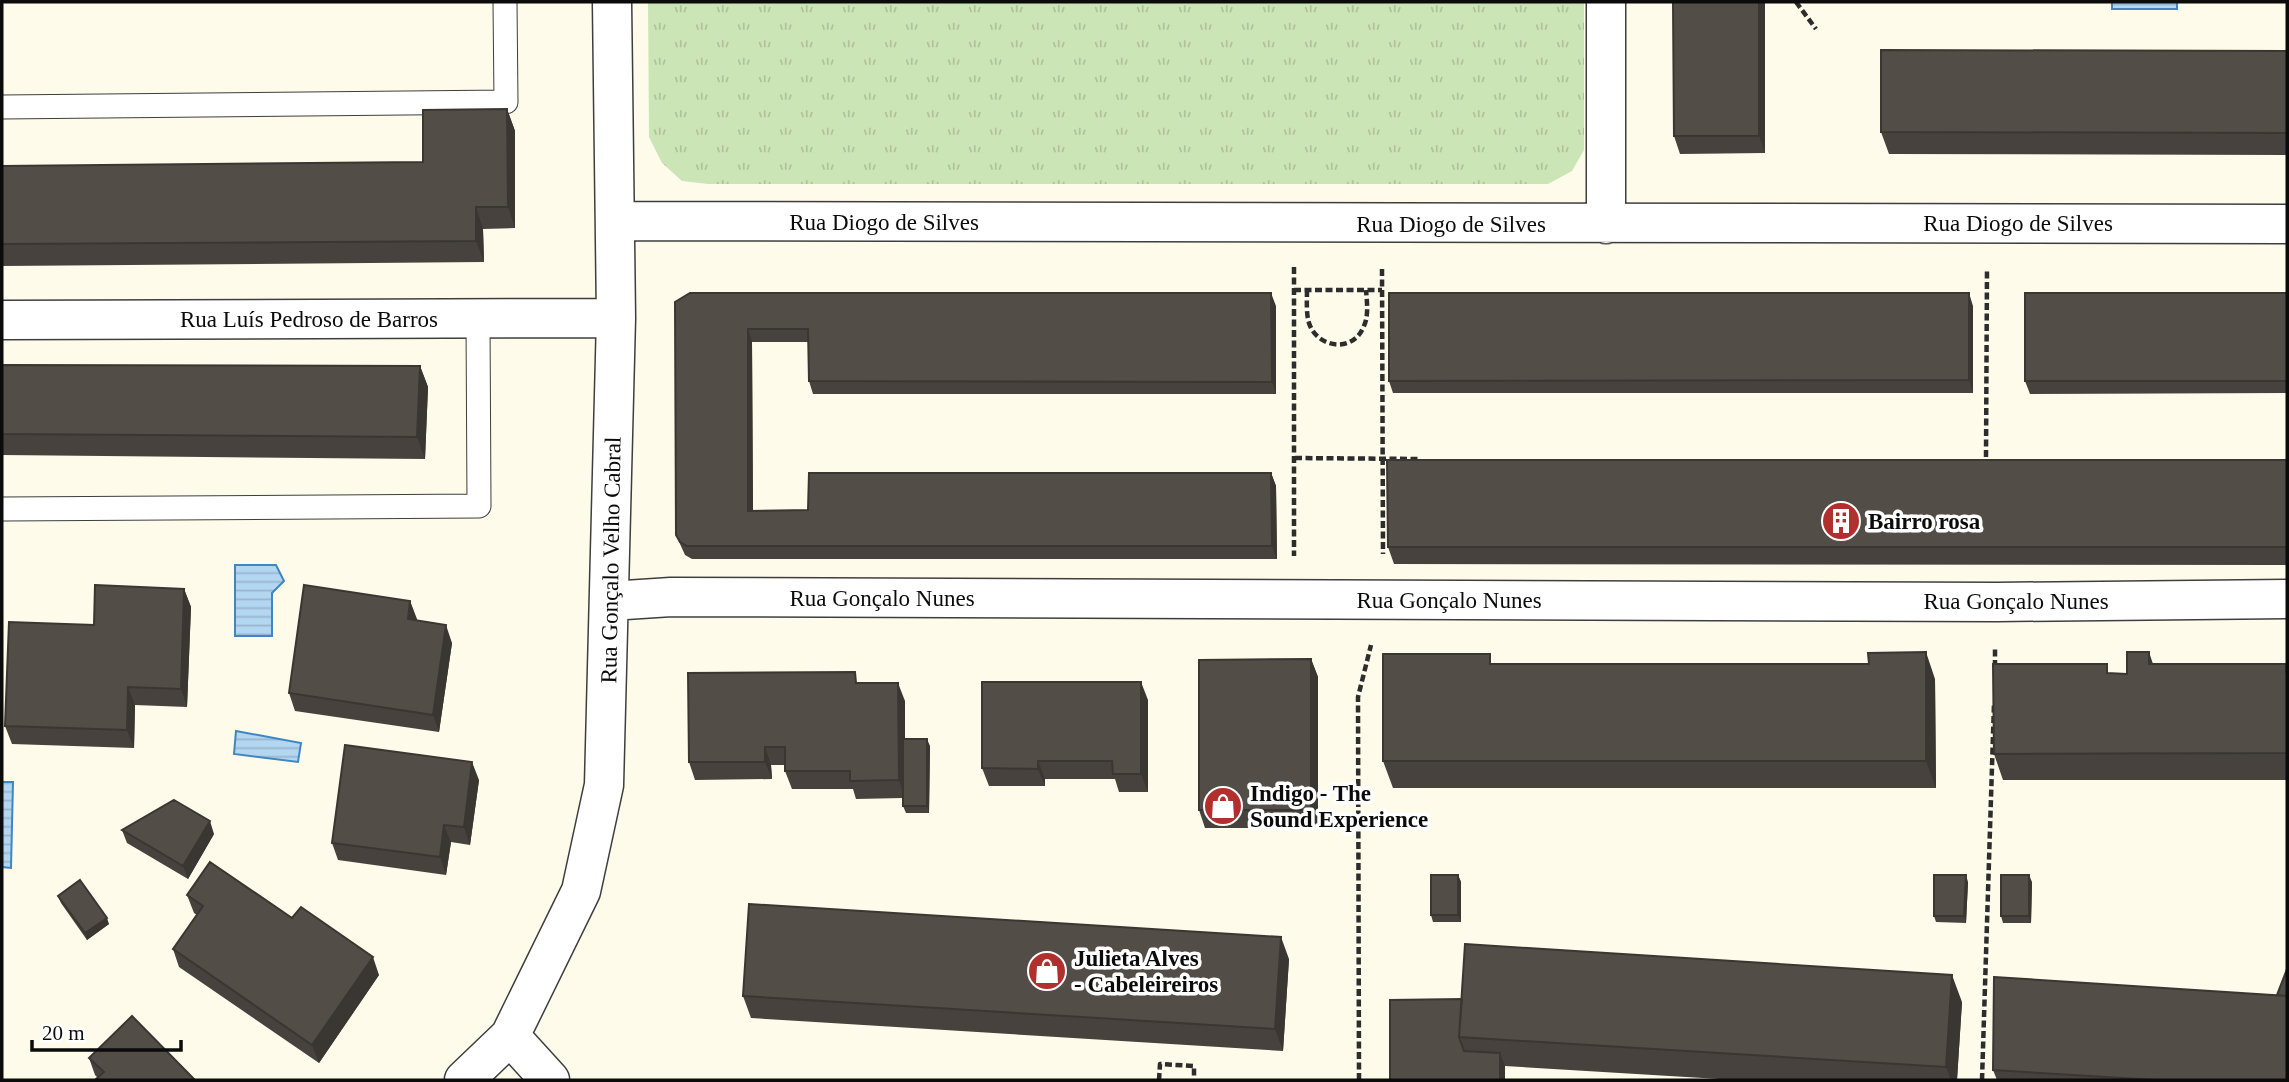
<svg xmlns="http://www.w3.org/2000/svg" width="2289" height="1082" font-family="'Times New Roman',serif">
  <defs>
    <pattern id="grass-tufts" width="24" height="20" patternUnits="userSpaceOnUse" patternTransform="scale(1.75)"><rect width="24" height="20" fill="#cce5b7"/><path d="M3 7l-1-3M5 7V3M7 7l1-3M15 17l-1-3M17 17v-4M19 17l1-3" fill="none" stroke="#aec39c"/></pattern>
    <pattern id="water-rules" width="6" height="5" patternUnits="userSpaceOnUse" patternTransform="scale(1.75)"><rect width="6" height="5" fill="#b3d6f1"/><path d="M0 2.5h6" fill="none" stroke="#99b6cd"/></pattern>
  </defs>
  <rect width="100%" height="100%" fill="#fefbea"/>
  <path fill="url(#grass-tufts)" d="M648,2h936v148l-12,21 -24,13h-840l-26,-3 -20,-18 -13,-26z"/>
  <path fill="url(#water-rules)" stroke="#3f86c3" stroke-width="2" d="M2112,2h65v7h-65z
    M235,565h41l8,16 -12,12v43h-37z
    M236,731l65,12 -3,19 -64,-8z
    M2,782h11l-2,86 -9,-1z"/>
  <g fill="none" stroke-linecap="round" stroke-linejoin="round">
    <defs>
      <path id="lane" d="M2,107l504,-5 -1,-100
        M2,509l477,-3 -1,-187"/>
      <path id="street" d="M1606,2v222
        M615,221l1672,3
        M2,320l614,-2
        M610,601l61,-4 1326,5 290,-3
        M510,1036l40,44
        M464,1080l46,-44 71,-145 23,-106 12,-467 -4,-316"/>
    </defs>
    <use href="#lane" stroke="#3e3e3e" stroke-width="25"/>
    <use href="#street" stroke="#3e3e3e" stroke-width="41"/>
    <path stroke="#2d2d2d" stroke-width="4.5" stroke-dasharray="7 3.5" stroke-linecap="butt" d="M1796,2l20,27
      M1294,267v289
      M1382,269l1,285
      M1294,290h88
      M1307,290c0,11 -1,23 2,33 8,25 43,30 54,5 6,-11 4,-25 3,-38
      M1986,457l1,-188
      M1295,458l125,1
      M1995,667v-19
      M1159,1080l1,-16 34,2v14
      M1359,1080l-1,-383 13,-52
      M1982,1080l12,-376"/>
    <use href="#lane" stroke="#fff" stroke-width="23"/>
    <use href="#street" stroke="#fff" stroke-width="38"/>
  </g>
  <path fill="#47423e" d="M1673,2h92v151l-85,1 -6,-18z
    M2287,51v104l-398,-1 -8,-22z
    M507,109l8,22v97l-32,1 1,33 -482,4v-100l421,-4z
    M2287,293v100l-257,1 -5,-13z
    M675,302l601,4v88h-463l-4,-13 -1,-39h-56l1,169 55,-1 463,-37 5,13 1,73h-585l-7,-4 -9,-20z
    M1973,306v87h-580l-4,-12z
    M2,365l418,1 8,21 -3,72 -423,-4z
    M2287,460v105l-893,-1 -6,-17z
    M184,589l7,18 -4,100 -52,-2 -1,43 -122,-4 -7,-18 89,-101z
    M410,601l7,20 35,22 -13,89 -144,-21 -6,-18z
    M1311,659l7,18v151h-113l-6,-18z
    M1494,664h375l66,15 1,109h-543l-10,-27z
    M2153,664h133l1,3v113h-284l-9,-26 117,-81 16,1z
    M859,683l46,18v38l25,7 -1,67h-23l-3,-7v-8l-47,1 -3,-10h-61l-7,-18v-6h-14l1,14 -77,1 -6,-18z
    M1148,700v92h-29l-4,-13h-70v7h-56l-7,-18z
    M479,780l-9,65 -19,-3 -5,33 -108,-15 -6,-17z
    M122,830l92,4 -26,45 -61,-36z
    M1458,875l3,7v40h-28l-2,-7z
    M1968,882l-2,41 -30,-1 -2,-6z
    M2032,882l-1,41h-28l-2,-7z
    M187,895l105,23 87,57 -60,88 -140,-96 -6,-18 24,-34 -3,-2z
    M58,896l51,28 -22,16 -26,-37z
    M1289,959l-6,92 -532,-33 -8,-22z
    M2277,995l10,85h-290l-4,-10z
    M1390,1000l572,2 -5,78h-221l-231,-14v14z
    M89,1058l106,22 -97,-2 -3,-3z"/>
  <path fill="#3a3632" d="M1759,2h6v151l-6,-17z
    M507,109l8,22v97l-7,-21z
    M476,207l7,22 1,33 -8,-21z
    M1271,293l5,13v88l-4,-12z
    M1969,293l4,13v87l-4,-13z
    M748,329l4,13 1,182 -5,-13z
    M420,366l8,21 -3,72 -8,-22z
    M1271,473l5,13 1,73 -5,-13z
    M184,589l7,18 -4,100 -6,-18z
    M410,601l7,18 -3,18 -6,-18z
    M446,625l6,18 -13,89 -6,-17z
    M1926,652l9,27 1,109 -10,-27z
    M2149,652l9,27 -9,-15z
    M1311,659l7,18v151l-7,-18z
    M1141,682l7,18v92l-7,-18z
    M898,683l7,18v97l-6,-18z
    M128,687l7,18 -1,43 -7,-18z
    M927,739l3,7 -1,67 -2,-7z
    M765,747l6,18 1,14 -7,-17z
    M1038,761l7,18v7l-7,-17z
    M472,762l7,18 -9,65 -6,-18z
    M210,821l4,13 -26,45 -5,-13z
    M444,825l7,17 -5,33 -6,-18z
    M1458,875l3,7v40l-3,-7z
    M1966,875l2,7 -2,41 -2,-7z
    M2029,875l3,7 -1,41 -2,-7z
    M107,918l2,6 -22,16 -2,-7z
    M1281,937l8,22 -6,92 -8,-22z
    M373,957l6,18 -60,88 -7,-18z
    M1952,975l10,27 -5,78h-6l-5,-13z
    M1500,1053l5,13v14h-5z"/>
  <path fill="#534d48" stroke="#3a3632" stroke-width="2" d="M1673,2h86v134h-85z
    M1881,50l406,1v82l-406,-1z
    M507,109l1,98h-32v34l-474,3v-78l421,-4v-52z
    M690,293h581l1,89 -463,-1 -1,-52h-60v182l60,-1 1,-37h462l1,73h-585l-7,-4 -4,-7 -1,-233z
    M1389,293h580v87l-580,1z
    M2025,293h262v88h-262z
    M2,365l418,1 -3,71 -415,-3z
    M1387,460h900v87h-899z
    M95,585l89,4 -3,100 -53,-2 -1,43 -122,-4 4,-104 85,3z
    M304,585l106,16 -2,18 38,6 -13,90 -144,-22z
    M1926,652v109h-543v-107h107v10h379l-1,-11z
    M2127,652h22v12h137v8h1v81l-293,1 -1,-90h114v9l20,1z
    M1311,659v151h-112v-150z
    M855,672l1,11h42l1,97 -49,1v-10h-65v-24h-20v15h-76l-1,-89z
    M982,682h159v92h-28l-1,-13h-74v8l-56,-1z
    M903,739h24v67h-24z
    M345,745l127,17 -8,65 -20,-2 -4,32 -108,-14z
    M174,800l36,21 -27,45 -61,-36z
    M210,862l82,56 9,-11 72,50 -61,88 -139,-96 30,-43 -16,-11z
    M1431,875h27v40h-27z
    M1934,875h32l-2,41h-30z
    M2001,875h28v41h-28z
    M80,880l27,38 -22,15 -27,-37z
    M749,904l532,33 -6,92 -532,-33z
    M1465,944l487,31 -6,92 -487,-30z
    M2287,969v27l-10,-1z
    M1994,977l293,19v84h-132l-162,-10z
    M1462,999l-3,38 5,14 36,2v27h-110v-80z
    M132,1016l63,64h-100l9,-8 -15,-14z"/>
  <defs>
    <symbol id="building-disc" viewBox="-11 -11 22 22"><circle r="9.5" fill="#b12f2d" stroke="#fff"/><path d="M-4-6H4V6H1V3H-1V6H-4ZM-2.5-4.3h1.7v1.8h-1.7ZM.8-4.3h1.7v1.8H.8ZM-2.5-1h1.7V.8h-1.7ZM.8-1h1.7V.8H.8Z" fill="#fff"/></symbol>
    <symbol id="shop-disc" viewBox="-11 -11 22 22"><circle r="9.5" fill="#b12f2d" stroke="#fff"/><path d="M-5-2.5h2.3a2.7 3.5 0 0 1 5.4 0H5L5.5 6h-11ZM-1.5-2.5h3a1.5 2.3 0 0 0-3 0Z" fill="#fff"/></symbol>
  </defs>
  <g fill-rule="evenodd">
    <use href="#building-disc" x="1819" y="499" width="44" height="44"/>
    <use href="#shop-disc" x="1201" y="784" width="44" height="44"/>
    <use href="#shop-disc" x="1025" y="949" width="44" height="44"/>
  </g>
  <g text-anchor="middle" dominant-baseline="central" stroke-width="7" stroke-linejoin="round" paint-order="stroke">
    <g font-size="23" fill="#0b0b0b" stroke="#fff">
      <text x="884" y="222">Rua Diogo de Silves</text>
      <text x="2018" y="223">Rua Diogo de Silves</text>
      <text x="1451" y="224">Rua Diogo de Silves</text>
      <text x="309" y="319">Rua Luís Pedroso de Barros</text>
      <text transform="translate(611 560) rotate(-89)">Rua Gonçalo Velho Cabral</text>
      <text x="882" y="598">Rua Gonçalo Nunes</text>
      <text x="1449" y="600">Rua Gonçalo Nunes</text>
      <text x="2016" y="601">Rua Gonçalo Nunes</text>
    </g>
    <g font-size="23" font-weight="bold" fill="#0b0b0b" stroke="#fff" text-anchor="start">
      <text x="1868" y="521">Bairro rosa</text>
      <text x="1250" y="793">Indigo - The<tspan x="1250" dy="26">Sound Experience</tspan></text>
      <text x="1074" y="958">Julieta Alves<tspan x="1074" dy="26">- Cabeleireiros</tspan></text>
    </g>
  </g>
  <rect width="2289" height="1082" fill="none" stroke="#0b0b0b" stroke-width="7"/>
  <path d="M32 1040v10h149v-10" fill="none" stroke="#0b0b0b" stroke-width="3.5"/>
  <text x="42" y="1040" font-size="21" fill="#0b0b0b" stroke="#ffffff" stroke-width="5" paint-order="stroke">20 m</text>
</svg>
